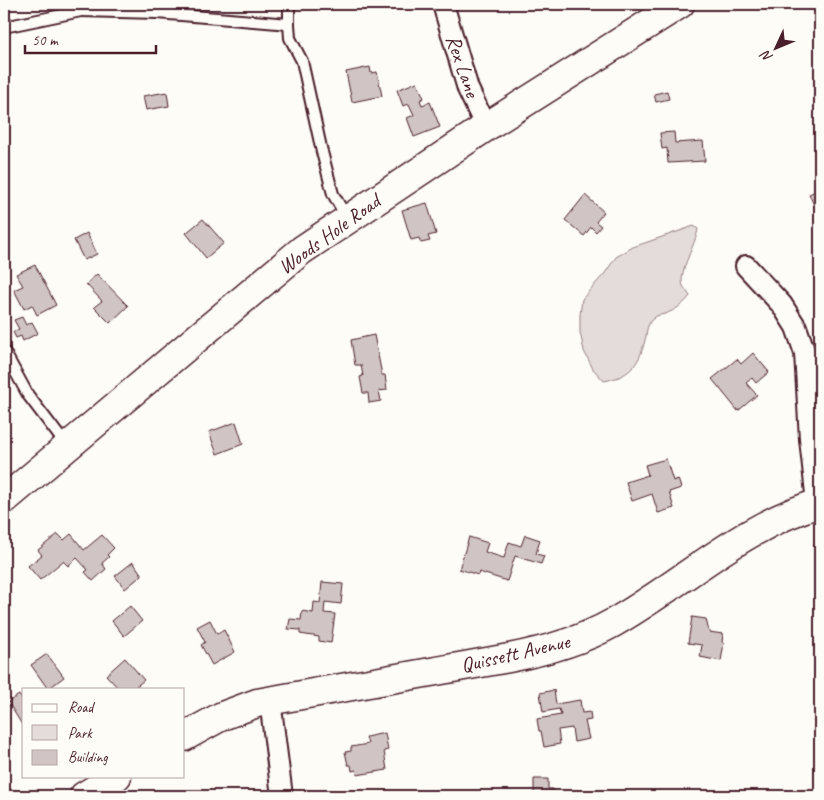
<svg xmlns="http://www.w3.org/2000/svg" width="824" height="800" font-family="Caveat,sans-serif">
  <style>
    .green { fill: #e3dcda; stroke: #967e82 }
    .building { fill: #d0c5c4; stroke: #4a1f2b }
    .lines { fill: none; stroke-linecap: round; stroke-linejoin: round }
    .service-casing { stroke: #4a1f2b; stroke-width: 14 }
    .minor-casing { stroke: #4a1f2b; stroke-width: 24 }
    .secondary-casing { stroke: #4a1f2b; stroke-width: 31 }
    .trunk-casing { stroke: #4a1f2b; stroke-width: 31 }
    .service { stroke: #fdfcf7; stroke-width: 10 }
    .minor { stroke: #fdfcf7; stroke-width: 20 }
    .secondary { stroke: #fdfcf7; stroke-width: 28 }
    .trunk { stroke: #fdfcf7; stroke-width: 28 }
    .labels { text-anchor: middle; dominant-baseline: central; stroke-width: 4; stroke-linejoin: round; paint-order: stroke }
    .street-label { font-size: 21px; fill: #4a1f2b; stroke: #fdfcf7 }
  </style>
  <rect width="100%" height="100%" fill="#fdfcf7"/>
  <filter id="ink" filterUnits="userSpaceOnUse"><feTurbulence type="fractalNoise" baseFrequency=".02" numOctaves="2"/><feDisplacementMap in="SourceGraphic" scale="10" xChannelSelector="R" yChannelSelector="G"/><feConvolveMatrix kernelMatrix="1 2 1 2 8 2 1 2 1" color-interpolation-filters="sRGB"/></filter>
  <g filter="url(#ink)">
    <!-- green -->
    <path class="green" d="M694 226 698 229C696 244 678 272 683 286 685 289 688 293 690 296 684 304 674 311 665 314 661 315 656 315 654 318 648 322 647 329 646 336 640 362 633 376 604 381L593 369 584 351 580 332V315L582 299 605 273 616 257 633 247Z"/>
    <!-- building -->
    <g class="building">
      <path d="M583 4H597L587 10Z"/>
      <path d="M370 67 371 73 377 72 382 96 352 102 346 72Z"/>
      <path d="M417 82 424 98 420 100 422 105 430 102 440 127 414 137 407 118 414 115 409 104 403 106 397 90Z"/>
      <path d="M667 91 669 99 656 102 654 94Z"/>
      <path d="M167 92 169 106 146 110 143 96Z"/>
      <path d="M674 132 675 143 703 141 705 161 668 163 667 148 662 149 660 133Z"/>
      <path d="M820 189V210L817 212 809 194Z"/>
      <path d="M585 195 604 212 596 222 601 226 596 232 591 227 584 236 565 220Z"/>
      <path d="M427 203 436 234 428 236 430 241 421 243 419 238 411 240 402 210Z"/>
      <path d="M203 219 224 243 206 258 186 233Z"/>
      <path d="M87 233 97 254 84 260 74 240Z"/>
      <path d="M35 265 56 305 37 315 32 305 24 309 14 290 23 286 16 274Z"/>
      <path d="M97 274 128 306 110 323 94 307 102 301 86 284Z"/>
      <path d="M22 317 26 325 32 322 38 333 23 341 21 336 16 338 13 332 19 329 14 320Z"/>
      <path d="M374 335 382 375H385L387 390 379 391 381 401 369 403 368 393H363L360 377 363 376 361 365H355L351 340Z"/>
      <path d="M753 353 769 372 756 383 752 378 746 383 757 395 738 411 712 379 737 359 741 364Z"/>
      <path d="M236 422 243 444 217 454 209 432Z"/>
      <path d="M666 459 673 481 678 479 681 488 669 492 674 508 658 513 652 494 632 501 626 482 648 475 645 465Z"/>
      <path d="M58 534 64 540 71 534 84 550 102 535 114 548 107 555 109 557 102 563 106 569 93 581 85 572 88 570 77 558 68 566 63 561 40 580 28 566 42 555 38 550Z"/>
      <path d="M525 535 540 540 536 554 544 556 541 564 515 556 507 581 479 572 478 575 459 569 469 537 488 543 485 552 504 558 509 542 521 546Z"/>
      <path d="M820 542V562L816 563 814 543Z"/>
      <path d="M133 562 142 575 125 589 115 576Z"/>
      <path d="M322 582 343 584 341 604 325 602 324 613 335 614 331 643 319 641V637L300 634V630L288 629 290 619 301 620 302 611 313 613 314 602 320 603Z"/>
      <path d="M130 606 142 621 124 636 112 621Z"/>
      <path d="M692 617 706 619 709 632 723 634 722 642 724 643 721 661 700 657 702 645 688 643Z"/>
      <path d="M210 620 217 634 224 630 235 652 212 665 201 645 205 642 197 627Z"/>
      <path d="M47 654 64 677 48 689 31 665Z"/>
      <path d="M125 658 144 680 133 689H119L106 675Z"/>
      <path d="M554 690 556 704 580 700 582 713 590 712 591 720 585 721 589 739 574 742 572 728 558 730 560 744 544 747 541 731H539L537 719 561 715 559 709 543 712 540 693Z"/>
      <path d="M19 695 24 702V728L8 702Z"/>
      <path d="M385 733 388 750 384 751 387 770 357 775 356 770 352 771 351 765H348L345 752 351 751V747L368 744 366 737Z"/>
      <path d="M534 779H548V789H553L552 796H534Z"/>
    </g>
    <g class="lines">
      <!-- service casing -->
      <g class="service-casing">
        <g id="service">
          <path d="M79 4 81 11 157 13 289 24V4"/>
          <path d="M289 24 290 38 302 61 322 152 333 194 347 218"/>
          <path d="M4 27 81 11"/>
          <path d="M4 351 28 395 66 445"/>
        </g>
      </g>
      <!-- minor casing -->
      <g class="minor-casing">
        <g id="minor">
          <path d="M443 4 468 89 486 127"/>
          <path d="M746 266 782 305 796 327 805 353 810 439 817 503"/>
          <path d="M270 700 282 796"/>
        </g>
      </g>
      <!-- secondary casing -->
      <g class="secondary-casing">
        <g id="secondary">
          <path d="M184 737 222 716 257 703 509 658C545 651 581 641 613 623 682 584 743 525 820 503"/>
          <path d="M84 796 117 776"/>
        </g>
      </g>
      <!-- trunk casing -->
      <g class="trunk-casing">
        <path id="trunk" d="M4 500 302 250 486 127 680 4"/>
      </g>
      <!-- service -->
      <use href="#service" class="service"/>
      <!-- minor -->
      <use href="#minor" class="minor"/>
      <!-- secondary -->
      <use href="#secondary" class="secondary"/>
      <!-- trunk -->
      <use href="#trunk" class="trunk"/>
    </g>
  </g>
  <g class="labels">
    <!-- street labels -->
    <g class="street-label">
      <text transform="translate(463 66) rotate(71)">Rex Lane</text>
      <text transform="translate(329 234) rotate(-36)">Woods Hole Road</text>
      <text transform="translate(515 653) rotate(-13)">Quissett Avenue</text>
    </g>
  </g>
  <!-- margin -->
  <rect width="824" height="800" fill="none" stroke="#fdfcf7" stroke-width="20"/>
  <rect x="10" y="10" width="804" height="780" fill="none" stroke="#4a1f2b" stroke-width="2" filter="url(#ink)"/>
  <!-- legend -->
  <rect x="22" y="688" width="162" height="90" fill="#fdfcf7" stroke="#b5a4a5"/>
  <rect x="32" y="704" width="25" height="8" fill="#fdfcf7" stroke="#b5a4a5"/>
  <text x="68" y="712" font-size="15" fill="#4a1f2b">Road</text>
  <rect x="32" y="725" width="25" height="15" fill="#e3dcda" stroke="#b5a4a5"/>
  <text x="68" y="738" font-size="15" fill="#4a1f2b">Park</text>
  <rect x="32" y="750" width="25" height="15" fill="#d0c5c4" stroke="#b5a4a5"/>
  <text x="68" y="762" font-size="15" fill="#4a1f2b">Building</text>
  <!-- north arrow -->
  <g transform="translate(776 48) rotate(226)" stroke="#fdfcf7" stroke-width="4" paint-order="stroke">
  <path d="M0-4L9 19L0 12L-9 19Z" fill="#4a1f2b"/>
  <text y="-8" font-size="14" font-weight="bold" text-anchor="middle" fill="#4a1f2b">N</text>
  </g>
  <!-- scale -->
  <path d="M25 45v8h131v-8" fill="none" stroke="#4a1f2b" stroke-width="2.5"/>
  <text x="32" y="45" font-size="15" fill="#4a1f2b" stroke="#fdfcf7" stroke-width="4" paint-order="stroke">50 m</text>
</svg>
